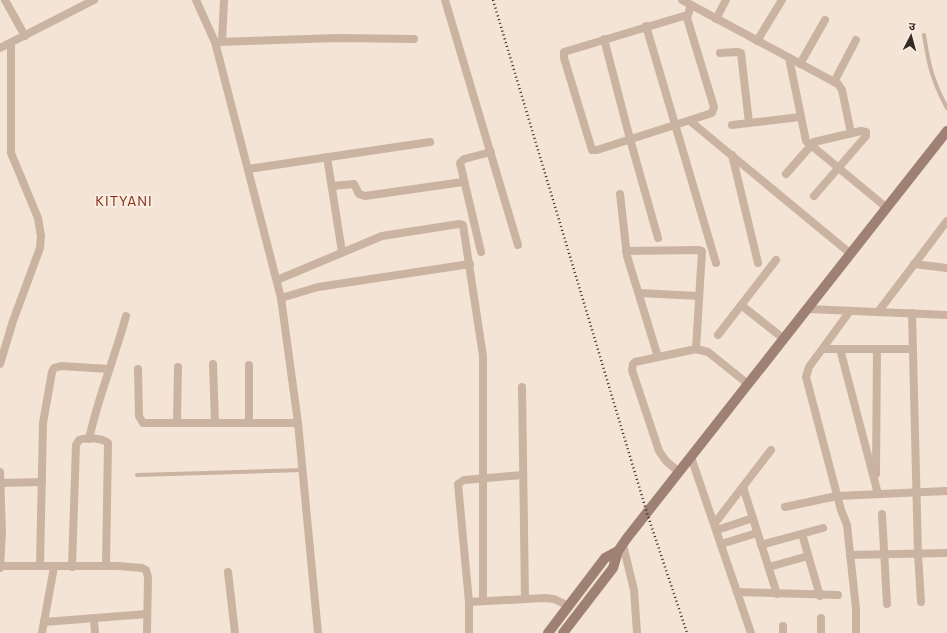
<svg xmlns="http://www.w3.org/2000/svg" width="947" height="633" font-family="Commissioner,'Noto Sans Devanagari',sans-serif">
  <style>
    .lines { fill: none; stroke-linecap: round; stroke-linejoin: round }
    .service { stroke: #cbb3a2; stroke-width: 4 }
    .minor { stroke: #cbb3a2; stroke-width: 8 }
    .secondary { stroke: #9f8173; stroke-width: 10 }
    .rail { stroke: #352925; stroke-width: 2.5; stroke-dasharray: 1 3; stroke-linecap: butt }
    .labels { text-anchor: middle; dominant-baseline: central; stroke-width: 4; stroke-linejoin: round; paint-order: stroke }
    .quarter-label { font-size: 13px; letter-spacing: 1px; fill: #8a2e18; stroke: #faeee3 }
  </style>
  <rect width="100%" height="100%" fill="#f3e4d6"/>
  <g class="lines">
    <!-- service -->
    <g class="service">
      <path d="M924 35C929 66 932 80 947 108"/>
      <path d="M137 475 302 470"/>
    </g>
    <!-- minor -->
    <g class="minor">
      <path d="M5 0 25 36"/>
      <path d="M196 0 215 42 281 298 298 423 318 633"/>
      <path d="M445 0 518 245"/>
      <path d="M682 0 838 84 842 90 851 133"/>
      <path d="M687 15 564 52V58L592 150H597L712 113 714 107 687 18 691 5"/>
      <path d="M716 19 726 0"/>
      <path d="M646 26 716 263"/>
      <path d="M604 39 630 139 658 238"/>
      <path d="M757 41 782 0"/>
      <path d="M215 42 338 38 414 39"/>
      <path d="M222 42 224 0"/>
      <path d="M0 48 94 0"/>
      <path d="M720 53 737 52 741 53 749 123"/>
      <path d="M789 58 806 141 887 208"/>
      <path d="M800 64 825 20"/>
      <path d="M834 82 856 40"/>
      <path d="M690 121 851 254"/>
      <path d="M732 125 800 117"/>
      <path d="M732 155 758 263"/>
      <path d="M327 157 342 252"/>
      <path d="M248 169 430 142"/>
      <path d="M786 174 814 142 861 131 866 132V136L814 196"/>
      <path d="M332 186 354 184 359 194 365 196 463 182"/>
      <path d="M620 194 627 256 658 357"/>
      <path d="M626 251 699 250 702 251 696 349"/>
      <path d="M481 252 460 163 464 159 491 152"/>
      <path d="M914 264 947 268"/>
      <path d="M277 280 382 236 459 224 463 225 483 356V601"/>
      <path d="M639 293 699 296"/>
      <path d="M281 298 318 287 470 264"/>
      <path d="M741 305 784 339"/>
      <path d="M808 309 947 315"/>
      <path d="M850 311 809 367 806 377 841 510 847 525 856 609V633"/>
      <path d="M878 312 947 221"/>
      <path d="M912 313 918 554 921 602"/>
      <path d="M718 335 776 260"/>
      <path d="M823 349H913"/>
      <path d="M840 349 878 494"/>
      <path d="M0 364 13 321 40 248 41 236 38 218 11 153V43"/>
      <path d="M213 364 215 423"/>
      <path d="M249 365V423"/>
      <path d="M138 369 139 416 143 423H298"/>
      <path d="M522 387 525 599"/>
      <path d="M177 423 178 367"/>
      <path d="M89 439C98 397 115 357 126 316"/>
      <path d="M691 457 751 633"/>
      <path d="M0 472 2 532 0 568"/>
      <path d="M679 472 666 461 659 451 632 370 633 364 635 362 696 349 708 352 748 384"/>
      <path d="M876 474 877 349"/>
      <path d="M1 483 42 482"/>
      <path d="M743 487 777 594"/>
      <path d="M785 507 837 496 947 491"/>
      <path d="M882 514 887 604"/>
      <path d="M715 523 771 450"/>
      <path d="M717 530 753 518"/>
      <path d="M802 534 820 596"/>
      <path d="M721 544 757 533"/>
      <path d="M623 545 634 590 637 633"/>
      <path d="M761 545 823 528"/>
      <path d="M850 555 947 553"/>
      <path d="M0 566H119L142 568 146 570 148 577 147 633"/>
      <path d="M40 566 43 423 52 372 54 368 61 366 109 369"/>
      <path d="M72 567 76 445 79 440C87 437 102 438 108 443L106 566"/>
      <path d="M769 567 808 556"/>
      <path d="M228 572 235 633"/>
      <path d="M737 592 838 595"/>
      <path d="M469 602 545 598 554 599 569 606"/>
      <path d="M94 619 95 633"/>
      <path d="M44 622 147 614"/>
      <path d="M42 633 54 567"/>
      <path d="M469 633V602L458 484 464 480 523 475"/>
      <path d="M783 633V626"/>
      <path d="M821 633V618"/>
    </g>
    <!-- secondary -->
    <g class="secondary">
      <path d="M548 633 605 558 618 551"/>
      <path d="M563 633 613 568 618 551 627 538 947 131"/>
    </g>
    <!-- rail -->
    <path class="rail" d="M493 0 647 513 687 633"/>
  </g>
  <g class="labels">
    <!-- quarter labels -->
    <g class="quarter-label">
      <text x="124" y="201">KITYANI</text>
    </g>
  </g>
  <!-- north arrow -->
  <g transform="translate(911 36) rotate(6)" stroke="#faeee3" stroke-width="3" paint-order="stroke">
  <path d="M0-3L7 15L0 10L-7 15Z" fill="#352925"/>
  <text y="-6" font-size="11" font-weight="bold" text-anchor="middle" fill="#352925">उ</text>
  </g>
</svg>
